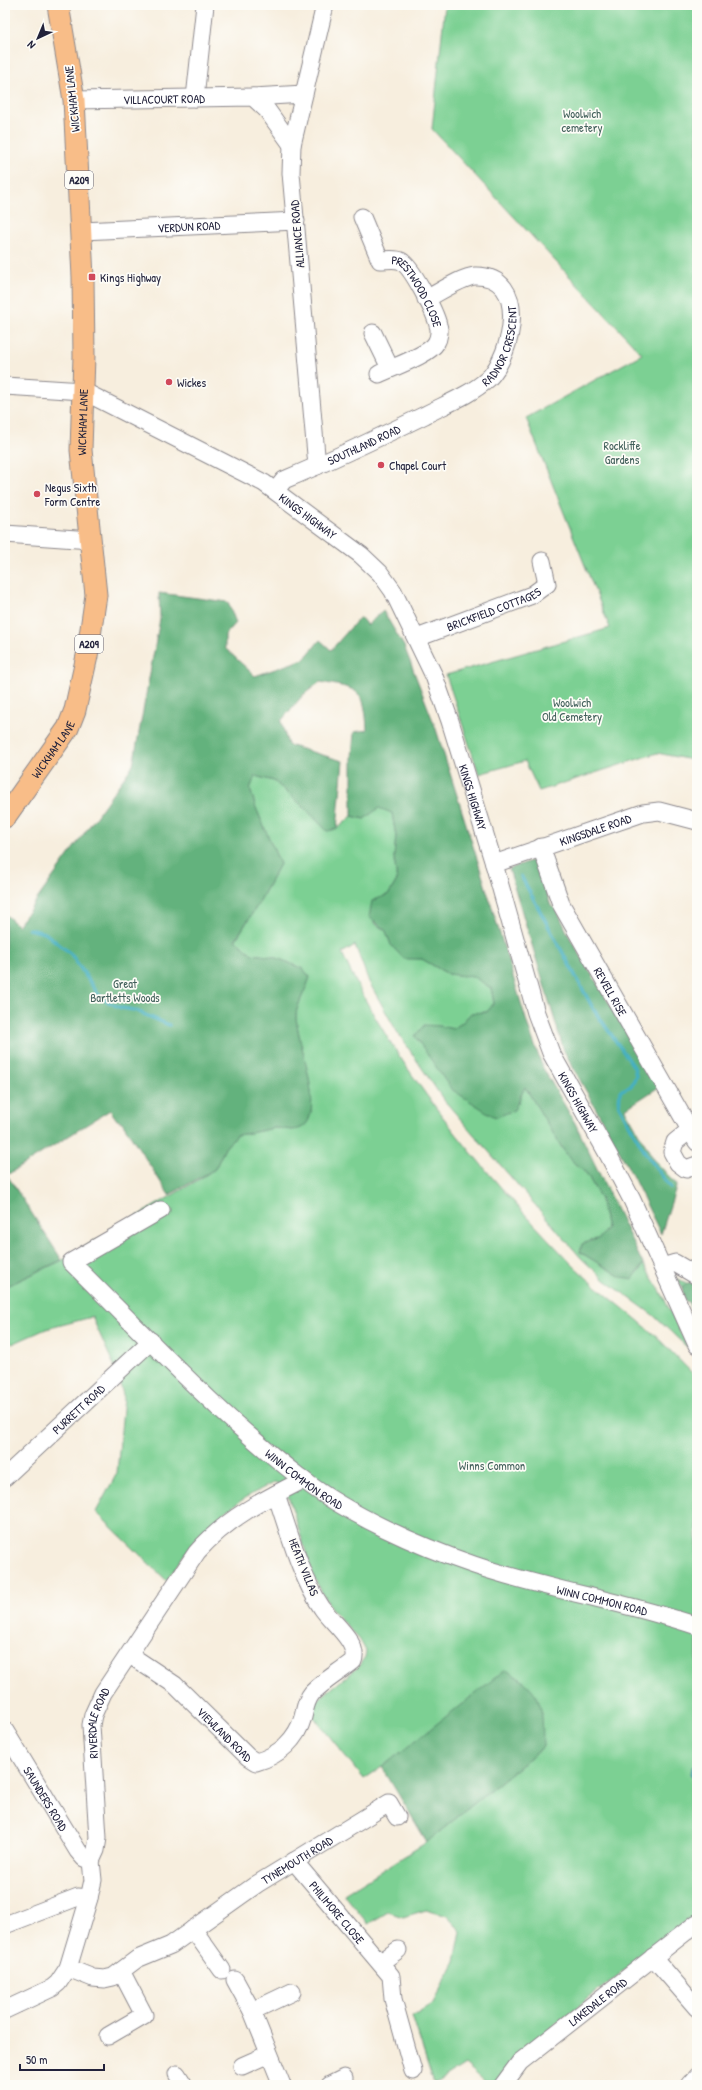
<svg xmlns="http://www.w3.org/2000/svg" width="702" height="2090" font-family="'Patrick Hand',sans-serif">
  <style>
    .green { fill: #7bd093; stroke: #4e7967 }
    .forest { fill: #64b27d; stroke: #436a5c }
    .water { fill: #44b0c2; stroke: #33697e }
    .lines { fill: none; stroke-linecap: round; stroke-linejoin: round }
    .stream { stroke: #44b0c2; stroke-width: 3.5 }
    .minor-casing { stroke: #8c888c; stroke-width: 19 }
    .major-casing { stroke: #8c888c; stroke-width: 23 }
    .minor { stroke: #fff; stroke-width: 17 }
    .major { stroke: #f8bd88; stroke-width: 21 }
    .poi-dot { fill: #d1495b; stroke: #fdfcf7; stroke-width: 1.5 }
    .labels { text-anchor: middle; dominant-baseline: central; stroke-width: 3.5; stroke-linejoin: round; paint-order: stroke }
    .shield { fill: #fdfcf7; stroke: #646373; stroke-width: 1 }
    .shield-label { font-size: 11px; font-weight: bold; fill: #22223b }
    .street-label { font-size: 12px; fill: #22223b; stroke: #fdfcf7 }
    .park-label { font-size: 12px; fill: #415f5a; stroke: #fdfcf7 }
    .poi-label { font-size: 12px; fill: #22223b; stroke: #fdfcf7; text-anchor: start }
  </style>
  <rect width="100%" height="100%" fill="#fdfcf7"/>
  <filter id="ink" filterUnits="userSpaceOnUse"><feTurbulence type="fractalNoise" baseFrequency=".025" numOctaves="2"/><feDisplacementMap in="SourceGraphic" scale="8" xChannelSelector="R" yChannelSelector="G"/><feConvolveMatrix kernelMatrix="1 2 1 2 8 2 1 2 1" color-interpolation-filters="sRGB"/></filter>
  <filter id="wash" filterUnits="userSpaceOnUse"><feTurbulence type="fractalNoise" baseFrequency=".012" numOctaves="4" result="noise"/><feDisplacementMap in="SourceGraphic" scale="16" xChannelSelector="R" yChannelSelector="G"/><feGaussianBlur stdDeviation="0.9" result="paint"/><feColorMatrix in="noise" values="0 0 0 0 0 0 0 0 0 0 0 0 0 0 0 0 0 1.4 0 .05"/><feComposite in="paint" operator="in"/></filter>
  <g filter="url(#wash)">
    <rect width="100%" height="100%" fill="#f7eede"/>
    <!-- green -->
    <g class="green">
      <path d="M445 5H697V761L657 753 539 791 525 761 479 774 446 675 610 628 526 418 642 354 432 129Z"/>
      <path d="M255 776 274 781 306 809 327 831 337 829 352 816 364 819 379 807 392 813 396 836 394 857 397 880 389 894 372 901 374 923 386 931 391 945 404 958 422 959 448 974 474 977 491 988 494 1003 487 1012 471 1013 462 1023 453 1029 440 1026 518 1103 525 1086 562 1148 573 1162 587 1174 600 1198 607 1228 600 1238 582 1244 580 1252 621 1277 639 1272 643 1264 661 1292 688 1348 653 1315 605 1280 582 1259 443 1099 396 1030 369 982 355 945 342 953C392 1065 482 1171 568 1260 590 1283 616 1302 641 1323 661 1340 678 1359 697 1378V1914L516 2055 498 2085H489L465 2064 434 2084 412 2016 433 2003 455 1961 461 1931 447 1916 426 1910 403 1917 388 1912 368 1924 344 1894 427 1842 543 1747 382 1767 364 1779 313 1716 316 1701 357 1668 365 1657 366 1651 360 1640 332 1610 314 1578 289 1498 276 1482C229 1502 192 1537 167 1581L96 1512 117 1473 124 1398 116 1370 92 1317 46 1329 12 1344 9 1341H5V1287L63 1260 198 1180 215 1169 225 1148 236 1135C249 1134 262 1130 275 1128 284 1128 292 1132 301 1128 328 1115 295 1037 296 1014 297 1005 307 987 310 977L303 969 287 962 274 957 252 954 235 941 257 906 280 864 256 808 250 789Z"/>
      <path d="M678 1279 697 1288V1322Z"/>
    </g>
    <!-- forest -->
    <g class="forest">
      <path d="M159 593 228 602 236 623 225 635V648L255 676 304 659 320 640 331 650 360 617 367 625 383 611 404 646 435 726 479 865 529 1029 543 1068 575 1123 643 1264 633 1279 621 1277 580 1252 582 1244 600 1238 607 1228 600 1198 587 1174 573 1162 562 1148 525 1087 514 1110 497 1117 493 1116 451 1089 415 1036 424 1025 440 1026 453 1029 462 1023 471 1013 487 1012 494 1003 491 988 474 977 448 974 422 959H404L391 945 386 931 369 917 372 901 389 894 397 880 394 857 396 836 392 813 379 808 364 819 352 816V758L354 732 367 730C365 688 359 689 320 682L303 695 281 721 288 745 343 761 337 829 327 831 306 809 274 781 255 776 250 789 256 808 280 864 257 906 235 940 252 954 274 957 287 962 303 969 310 977C307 987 297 1005 296 1014 295 1037 328 1115 301 1128 292 1132 284 1128 275 1128 262 1130 249 1134 236 1135L225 1148 215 1169 169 1195 122 1122 117 1120 110 1110 7 1175 62 1260 5 1287V914L18 926 133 765 160 619Z"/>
      <path d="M530 861 538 862 546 876 543 883 551 906 557 910 569 936 659 1087 625 1109 653 1158 673 1181 677 1184 661 1234 628 1167 564 1051 509 869Z"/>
      <path d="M689 1282 697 1286V1300L691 1303 685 1301 682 1288Z"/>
      <path d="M505 1670C545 1691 542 1705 543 1747L427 1842 382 1767Z"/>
    </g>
    <!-- water -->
    <path class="water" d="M697 1762V1782L691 1774 692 1767Z"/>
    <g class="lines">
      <!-- stream -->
      <g class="stream">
        <path d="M521 876 594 1010 634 1067 636 1076 631 1086 620 1091 619 1106 646 1154 671 1188"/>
        <path d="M29 929 45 933 71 954 98 994 108 1002 121 1008 134 1010 169 1025"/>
      </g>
    </g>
  </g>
  <g filter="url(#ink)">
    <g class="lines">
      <!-- minor casing -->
      <g class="minor-casing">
        <g id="minor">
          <path d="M253 97 304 94"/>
          <path d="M195 98 205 5"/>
          <path id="s1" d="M74 100 253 97 267 110 292 145"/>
          <path id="s2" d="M362 217 380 260C387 260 395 258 401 261 412 267 435 312 438 325 440 330 439 338 436 343 429 355 393 367 379 374"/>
          <path id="s3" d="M82 231 296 221"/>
          <path d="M373 333 390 368"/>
          <path id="s4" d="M5 386 83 391 264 483 361 555 380 573 393 591 434 676 450 721 494 864 536 1013 551 1053 609 1156 632 1200 697 1345"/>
          <path d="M317 466 291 173 292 145 325 5"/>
          <path id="s5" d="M276 490 284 480C332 460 378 438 425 415 446 404 470 395 488 379 513 354 530 275 475 276 462 277 438 293 426 299"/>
          <path d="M5 534 91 540"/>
          <path id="s6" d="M417 638 532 595 547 584 542 561"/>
          <path id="s7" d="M541 847 561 904 697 1142"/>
          <path id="s8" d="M494 864 643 813 659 811 697 821"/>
          <path d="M690 1130 675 1142 672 1152 678 1163 686 1169 697 1165"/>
          <path id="s9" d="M161 1210 71 1262C146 1336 218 1415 302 1479 349 1515 418 1546 474 1565 547 1590 624 1601 697 1626"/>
          <path d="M662 1267 675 1263 697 1276"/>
          <path id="s10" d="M5 1477 151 1341"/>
          <path id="s11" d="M130 1655 175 1685 248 1757 256 1762C279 1756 297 1739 303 1717 305 1709 306 1700 312 1693 322 1682 341 1671 353 1661 360 1643 332 1623 322 1608 301 1578 288 1529 276 1494"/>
          <path id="s12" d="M5 1731 78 1851 84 1858 91 1861"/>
          <path id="s13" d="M294 1861 391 1976 393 1999 413 2071"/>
          <path d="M5 1925 78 1897 89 1898"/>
          <path d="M193 1929 222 1970"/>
          <path d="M653 1957 697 2008"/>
          <path d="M381 1962 398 1950"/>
          <path id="s14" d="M68 1968 93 1978 104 1979 113 1977 137 1959 171 1945 257 1884 389 1803 397 1817"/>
          <path d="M235 1980 252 2011 282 2085"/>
          <path id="s15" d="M5 2010 52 1988 58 1983 68 1968 89 1898 93 1880 91 1861 96 1850 98 1838 91 1725 93 1715 103 1693 197 1552C227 1518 263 1500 303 1480"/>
          <path d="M252 2011 292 1992"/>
          <path d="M108 2036 144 2015 121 1971"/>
          <path d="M242 2066 269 2054"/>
          <path d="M177 2074 184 2085"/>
          <path d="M330 2085 344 2078"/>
          <path id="s16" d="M503 2085 520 2062 697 1923"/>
          <path d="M689 2085 697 2076"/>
        </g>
      </g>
      <!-- major casing -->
      <g class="major-casing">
        <g id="major">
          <path id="s17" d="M5 817 68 728 75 710 87 656 96 595 81 450 84 356 83 277 74 100 58 5"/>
        </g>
      </g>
      <!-- minor -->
      <use href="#minor" class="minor"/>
      <!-- major -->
      <use href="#major" class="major"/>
    </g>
  </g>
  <!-- markers -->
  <g class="poi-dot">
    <rect x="88" y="273" width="8" height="8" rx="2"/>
    <circle cx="169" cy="382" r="4"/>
    <circle cx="381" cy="465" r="4"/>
    <circle cx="37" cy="494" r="4"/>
  </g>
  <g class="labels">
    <!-- shield labels -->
    <g class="shield">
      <rect x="65" y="171" width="28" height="18" rx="3"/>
      <rect x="75" y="635" width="28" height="18" rx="3"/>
    </g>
    <g class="shield-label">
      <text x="79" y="180">A209</text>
      <text x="89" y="644">A209</text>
    </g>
    <!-- street labels -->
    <g class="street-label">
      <text transform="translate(72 99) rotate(-96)">WICKHAM LANE</text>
      <text stroke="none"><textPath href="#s1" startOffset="90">VILLACOURT ROAD</textPath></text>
      <text stroke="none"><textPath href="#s3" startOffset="107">VERDUN ROAD</textPath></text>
      <text transform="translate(297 234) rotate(-95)">ALLIANCE ROAD</text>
      <text stroke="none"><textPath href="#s2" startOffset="101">PRESTWOOD CLOSE</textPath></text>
      <text stroke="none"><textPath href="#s5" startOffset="277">RADNOR CRESCENT</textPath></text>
      <text stroke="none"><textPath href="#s17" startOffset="419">WICKHAM LANE</textPath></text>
      <text stroke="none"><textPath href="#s5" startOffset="100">SOUTHLAND ROAD</textPath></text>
      <text stroke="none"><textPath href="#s4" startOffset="336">KINGS HIGHWAY</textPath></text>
      <text stroke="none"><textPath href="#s6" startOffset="82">BRICKFIELD COTTAGES</textPath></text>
      <text stroke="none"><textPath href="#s17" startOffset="83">WICKHAM LANE</textPath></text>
      <text stroke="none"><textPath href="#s4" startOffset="672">KINGS HIGHWAY</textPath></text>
      <text stroke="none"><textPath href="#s8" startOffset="107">KINGSDALE ROAD</textPath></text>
      <text stroke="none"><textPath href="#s7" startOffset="161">REVELL RISE</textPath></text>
      <text stroke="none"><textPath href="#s4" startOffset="996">KINGS HIGHWAY</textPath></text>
      <text stroke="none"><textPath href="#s10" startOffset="100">PURRETT ROAD</textPath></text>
      <text stroke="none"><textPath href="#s9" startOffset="423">WINN COMMON ROAD</textPath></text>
      <text transform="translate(304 1567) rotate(68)">HEATH VILLAS</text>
      <text stroke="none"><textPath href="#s9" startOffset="747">WINN COMMON ROAD</textPath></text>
      <text stroke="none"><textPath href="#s15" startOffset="329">RIVERDALE ROAD</textPath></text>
      <text stroke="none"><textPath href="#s11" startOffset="124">VIEWLAND ROAD</textPath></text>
      <text stroke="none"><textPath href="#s12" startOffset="79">SAUNDERS ROAD</textPath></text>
      <text stroke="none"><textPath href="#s14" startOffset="266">TYNEMOUTH ROAD</textPath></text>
      <text stroke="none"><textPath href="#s13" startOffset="67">PHILIMORE CLOSE</textPath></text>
      <text stroke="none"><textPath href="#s16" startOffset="127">LAKEDALE ROAD</textPath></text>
    </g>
    <!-- park labels -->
    <g class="park-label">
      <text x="582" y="113">Woolwich<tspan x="582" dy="14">cemetery</tspan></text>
      <text x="622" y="445">Rockliffe<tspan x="622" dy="14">Gardens</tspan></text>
      <text x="572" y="702">Woolwich<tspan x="572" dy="14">Old Cemetery</tspan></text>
      <text x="125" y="983">Great<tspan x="125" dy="14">Bartletts Woods</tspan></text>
      <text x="492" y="1465">Winns Common</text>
    </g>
    <!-- poi labels -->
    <g class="poi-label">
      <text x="100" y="277">Kings Highway</text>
      <text x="177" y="382">Wickes</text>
      <text x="389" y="465">Chapel Court</text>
      <text x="45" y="487">Negus Sixth<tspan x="45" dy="14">Form Centre</tspan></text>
    </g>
  </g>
  <!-- margin -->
  <rect width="702" height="2090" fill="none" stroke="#fdfcf7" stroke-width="20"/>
  <!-- north arrow -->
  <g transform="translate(38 38) rotate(224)" stroke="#fdfcf7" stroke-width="3" paint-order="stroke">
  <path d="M0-3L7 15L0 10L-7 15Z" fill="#22223b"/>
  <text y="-6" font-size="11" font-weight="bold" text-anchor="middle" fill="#22223b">N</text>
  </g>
  <!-- scale -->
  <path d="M20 2064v6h84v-6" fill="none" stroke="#22223b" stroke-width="2"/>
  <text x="26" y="2064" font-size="12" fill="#22223b" stroke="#fdfcf7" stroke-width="3" paint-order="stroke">50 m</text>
</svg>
